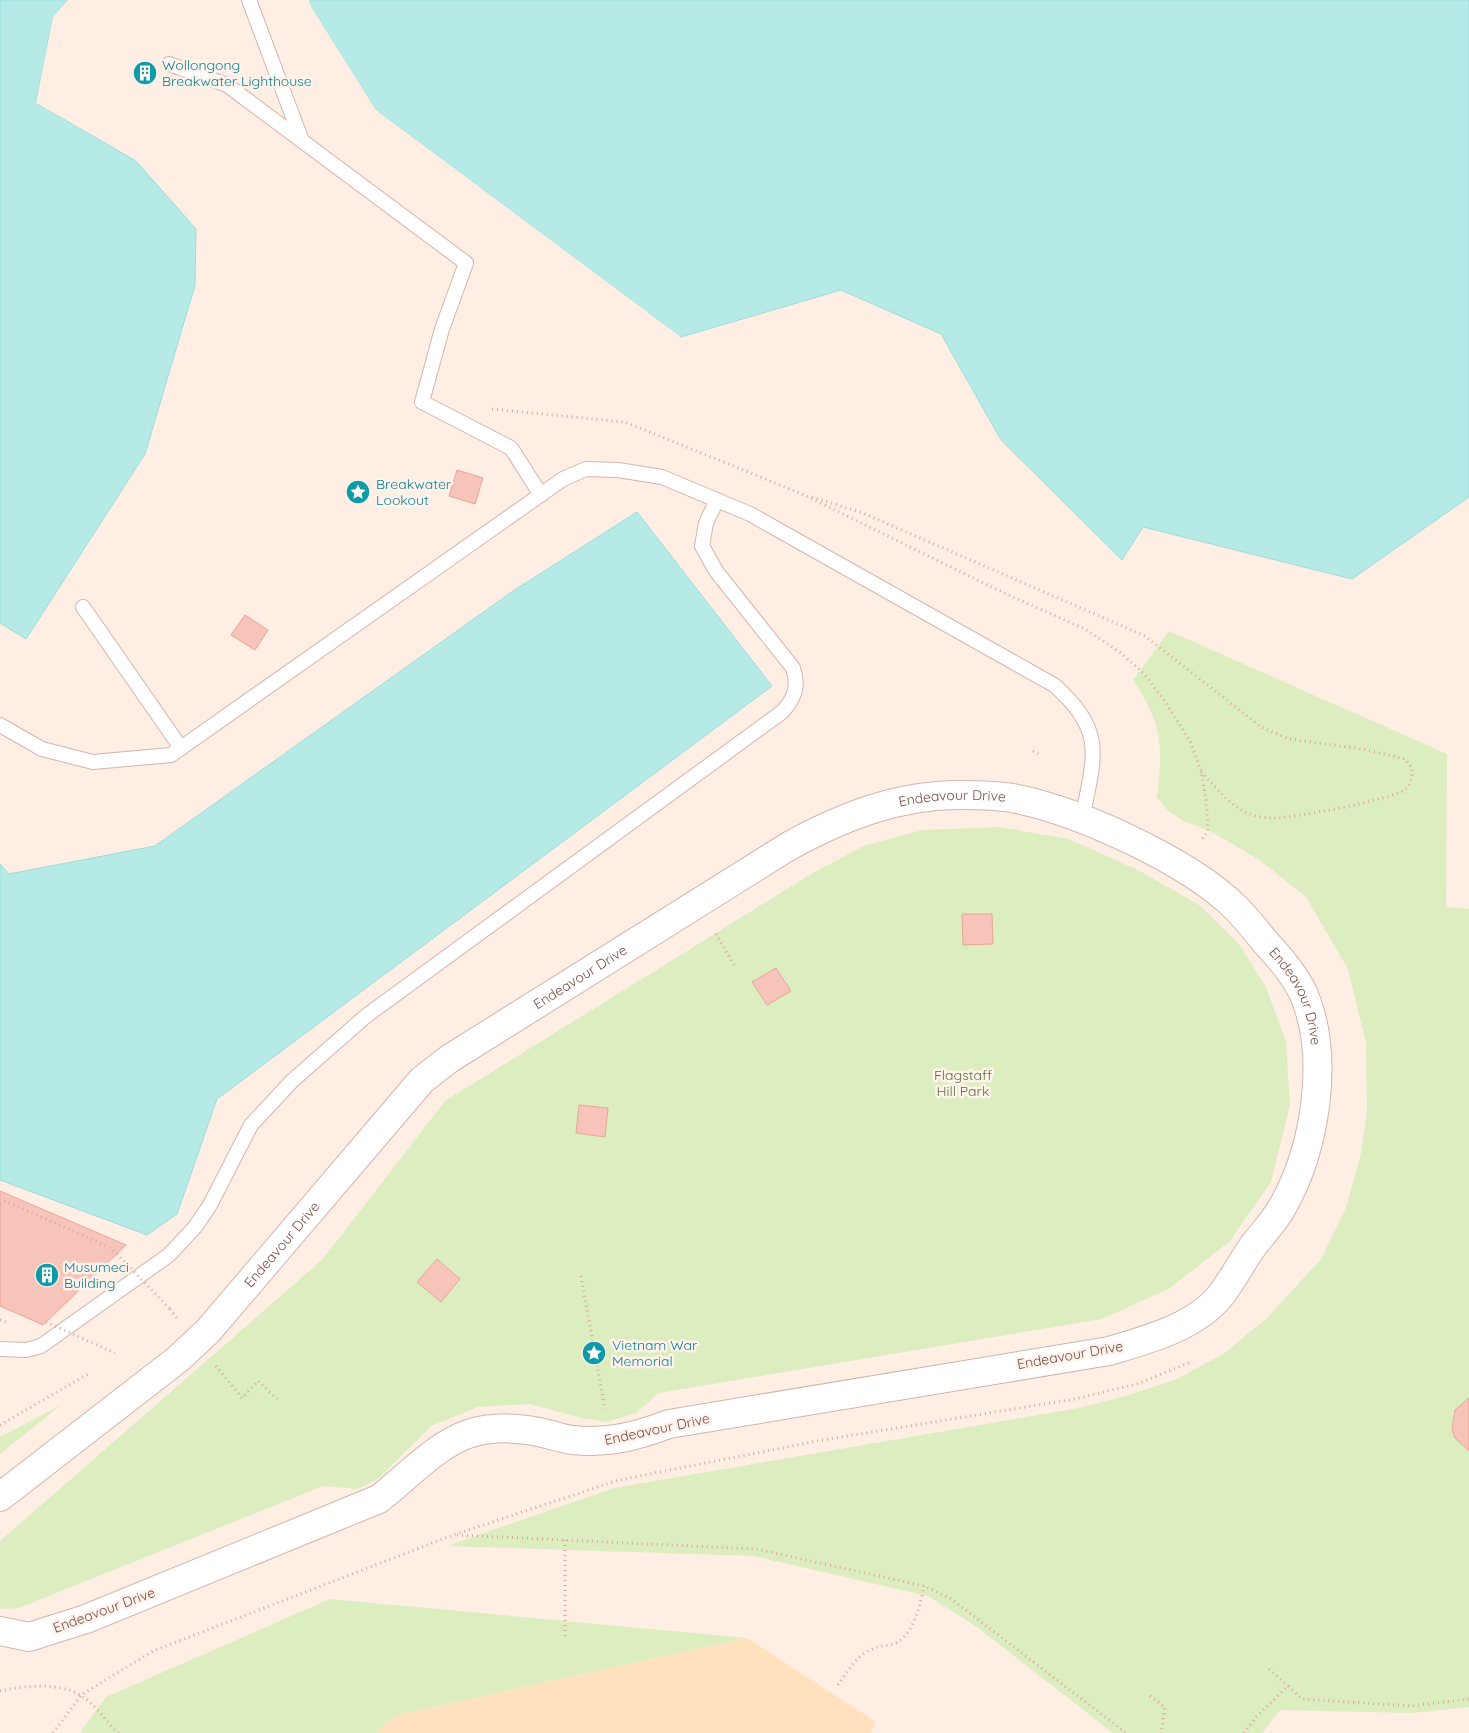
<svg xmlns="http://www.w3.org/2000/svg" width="1469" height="1733" font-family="Quicksand,sans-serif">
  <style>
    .green { fill: #dcedc0 }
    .sand { fill: #ffe2bd }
    .water { fill: #b6eae6; stroke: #9bddd9 }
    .pier { fill: #feeee3 }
    .building { fill: #f6c4b8; stroke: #eaa597 }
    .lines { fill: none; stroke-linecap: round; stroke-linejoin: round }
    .lane-casing { stroke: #d3b5ab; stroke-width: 16 }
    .street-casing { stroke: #d3b5ab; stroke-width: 30 }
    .path { stroke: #dba69b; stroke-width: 3; stroke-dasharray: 1 4; stroke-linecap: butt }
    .lane { stroke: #fff; stroke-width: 14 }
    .street { stroke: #fff; stroke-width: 28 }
    .path-bridge { stroke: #dba69b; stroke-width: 3; stroke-dasharray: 1 4; stroke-linecap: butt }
    .labels { text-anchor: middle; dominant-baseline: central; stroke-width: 5; stroke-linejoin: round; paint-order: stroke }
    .culture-label { font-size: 14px; fill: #0d838f; stroke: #fff3ec; text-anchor: start }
    .street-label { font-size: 14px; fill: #794e46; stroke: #fff3ec }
    .park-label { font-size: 14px; fill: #577438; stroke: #fff3ec }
  </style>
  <rect width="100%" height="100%" fill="#feeee3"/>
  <!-- green -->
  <g class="green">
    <path d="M1169 631 1447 754 1446 907 1469 909V1707L1412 1713 1280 1710 1262 1733H1113L977 1627 928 1596 753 1556 447 1546 614 1488 1079 1408 1126 1396 1177 1379 1223 1354 1267 1318 1321 1259 1346 1208 1361 1153 1367 1111 1366 1043 1348 969 1306 897 1261 861 1214 833 1182 820 1168 811 1157 797C1163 743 1163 726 1133 680Z"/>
    <path d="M999 827 1069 839 1140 871 1199 905 1239 944 1266 987 1286 1042 1290 1105 1271 1182 1229 1242 1170 1288 1102 1319 659 1393 636 1413 607 1422 582 1418 529 1404 478 1407 431 1426 378 1479 357 1489 323 1486 19 1608 0 1609V1541L323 1259 445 1101 813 873 863 846 923 830Z"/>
    <path d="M61 1405 0 1454V1437Z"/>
    <path d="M330 1599 747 1638 394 1716 377 1733H80L106 1697Z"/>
  </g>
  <!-- sand -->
  <path class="sand" d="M747 1638 876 1722 871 1733H377L394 1716Z"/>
  <!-- water -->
  <g class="water">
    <path d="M0 0H68L53 17 36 103 136 161 196 229 195 285 145 454 26 639 0 623Z"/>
    <path d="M309 0H1469V497L1352 579 1143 527 1122 560 1001 440 941 334 841 290 681 337 376 110 312 8Z"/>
    <path d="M637 512 772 686 217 1099 177 1214 147 1235 0 1180V864L9 874 155 846 513 591Z"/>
  </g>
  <!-- pier -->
  <g class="pier">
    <path d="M68 0H71L56 18 39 102 139 161 36 103 53 17Z"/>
    <path d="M307 0H309L312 8 376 110 681 337 676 336 374 112 310 10Z"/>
  </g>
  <!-- building -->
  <g class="building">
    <circle cx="144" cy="72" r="9"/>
    <path d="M457 470 483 478 475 504 449 496Z"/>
    <path d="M245 615 268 630 255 650 231 635Z"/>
    <path d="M962 914H992L993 944 963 945Z"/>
    <path d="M776 968 791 991 767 1005 752 982Z"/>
    <path d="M579 1105 608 1108 605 1137 576 1133Z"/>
    <path d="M0 1191 126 1245 43 1325 0 1306Z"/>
    <path d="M437 1259 460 1279 441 1302 417 1282Z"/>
    <path d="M1469 1398V1451L1455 1438 1452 1429 1455 1410Z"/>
  </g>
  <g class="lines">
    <!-- lane casing -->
    <g class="lane-casing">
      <g id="lane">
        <path d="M249 0 302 141"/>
        <path d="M169 64 227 85 466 263 442 329 422 402 511 448 541 495"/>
        <path d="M83 607 181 748"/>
        <path d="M0 725 42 749 93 762 171 755 563 479 586 469 618 470 662 477 750 514 1054 685C1107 731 1094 758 1082 819"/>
        <path d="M0 1349 26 1350 41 1346 169 1255 195 1227 210 1205 251 1125 292 1081 366 1016 782 712C795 698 799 686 793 668L716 571 702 546 706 523 717 500"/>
      </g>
    </g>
    <!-- street casing -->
    <g class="street-casing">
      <g id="street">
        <path id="s1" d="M0 1497 178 1359 208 1331 422 1080 449 1059 789 846C842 817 897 795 959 795 978 795 1002 795 1022 800 1084 814 1190 862 1236 908 1247 919 1257 932 1267 944 1281 959 1299 980 1306 1000 1329 1061 1315 1148 1284 1204 1277 1218 1266 1230 1256 1242 1243 1259 1234 1278 1221 1295 1196 1327 1146 1340 1109 1351L669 1424C637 1436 608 1444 573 1440 564 1439 556 1436 547 1434 522 1427 493 1426 468 1434 436 1445 406 1478 379 1499L86 1619 29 1637 0 1631"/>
      </g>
    </g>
    <!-- path -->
    <g class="path">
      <path d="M492 409 625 422 802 494 1004 593 1085 629 1121 653 1145 675 1164 700 1190 741 1201 771 1206 800 1208 831 1201 841"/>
      <path d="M812 497 863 513 1145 636 1261 727 1289 739 1362 749 1405 759 1412 768C1412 775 1412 784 1406 789 1395 799 1290 819 1272 818 1266 818 1259 817 1253 815 1231 808 1217 788 1201 772"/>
      <path d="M1033 751 1041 755"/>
      <path d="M716 934 734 965"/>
      <path d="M581 1276 605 1409"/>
      <path d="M170 1309 177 1318"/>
      <path d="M0 1320 9 1323"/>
      <path d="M216 1366 242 1398 258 1381 277 1399"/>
      <path d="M0 1425 88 1374"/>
      <path d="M457 1535 756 1549 924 1586 950 1598 1126 1733"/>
      <path d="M565 1540V1638"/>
      <path d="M1269 1669 1288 1686"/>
      <path d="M838 1685C847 1672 857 1655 872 1649 884 1644 895 1647 904 1637 917 1623 920 1603 924 1586"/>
      <path d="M0 1691C23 1686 59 1682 80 1695 94 1703 106 1721 118 1733"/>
      <path d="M1150 1696 1165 1707 1161 1733"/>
      <path d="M53 1733 81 1695 153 1651 453 1535 619 1480 823 1440 1075 1399 1137 1384 1191 1362"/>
      <path d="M1244 1733 1256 1717 1288 1686 1302 1699 1411 1706 1469 1699"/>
    </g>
    <!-- lane -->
    <use href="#lane" class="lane"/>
    <!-- street -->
    <use href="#street" class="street"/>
    <!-- path-bridge -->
    <g class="path-bridge">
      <path d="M0 1204 5 1201 111 1248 170 1309"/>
      <path d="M46 1322 115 1353"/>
    </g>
  </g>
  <!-- icons -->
  <defs>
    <g id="building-disc" transform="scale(1.25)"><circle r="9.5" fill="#0f9aa8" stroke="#fff3ec"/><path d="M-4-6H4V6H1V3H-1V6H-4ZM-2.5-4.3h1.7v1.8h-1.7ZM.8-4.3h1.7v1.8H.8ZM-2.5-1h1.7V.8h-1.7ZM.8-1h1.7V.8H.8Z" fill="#fff"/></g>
    <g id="sight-disc" transform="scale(1.25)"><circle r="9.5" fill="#0f9aa8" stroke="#fff3ec"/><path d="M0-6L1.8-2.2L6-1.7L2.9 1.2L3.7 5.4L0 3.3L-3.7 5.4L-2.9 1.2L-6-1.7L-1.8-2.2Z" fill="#fff"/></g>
  </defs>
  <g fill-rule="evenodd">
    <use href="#building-disc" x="145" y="73"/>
    <use href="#sight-disc" x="358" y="492"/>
    <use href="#building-disc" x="47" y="1275"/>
    <use href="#sight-disc" x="594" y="1353"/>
  </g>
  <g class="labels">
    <!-- culture labels -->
    <g class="culture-label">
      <text x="162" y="65">Wollongong<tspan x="162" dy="16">Breakwater Lighthouse</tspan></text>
      <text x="376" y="484">Breakwater<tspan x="376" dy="16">Lookout</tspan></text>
      <text x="64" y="1267">Musumeci<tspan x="64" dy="16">Building</tspan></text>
      <text x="612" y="1345">Vietnam War<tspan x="612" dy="16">Memorial</tspan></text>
    </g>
    <!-- street labels -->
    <g class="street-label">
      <text stroke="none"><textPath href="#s1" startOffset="1204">Endeavour Drive</textPath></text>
      <text stroke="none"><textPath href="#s1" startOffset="785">Endeavour Drive</textPath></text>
      <text stroke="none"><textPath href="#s1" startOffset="1625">Endeavour Drive</textPath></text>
      <text stroke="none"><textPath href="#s1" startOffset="380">Endeavour Drive</textPath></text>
      <text transform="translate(1070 1355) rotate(-10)">Endeavour Drive</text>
      <text transform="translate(657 1429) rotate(-12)">Endeavour Drive</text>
      <text transform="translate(104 1610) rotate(-20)">Endeavour Drive</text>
    </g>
    <!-- park labels -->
    <g class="park-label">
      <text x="963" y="1075">Flagstaff<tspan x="963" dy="16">Hill Park</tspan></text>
    </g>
  </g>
</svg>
